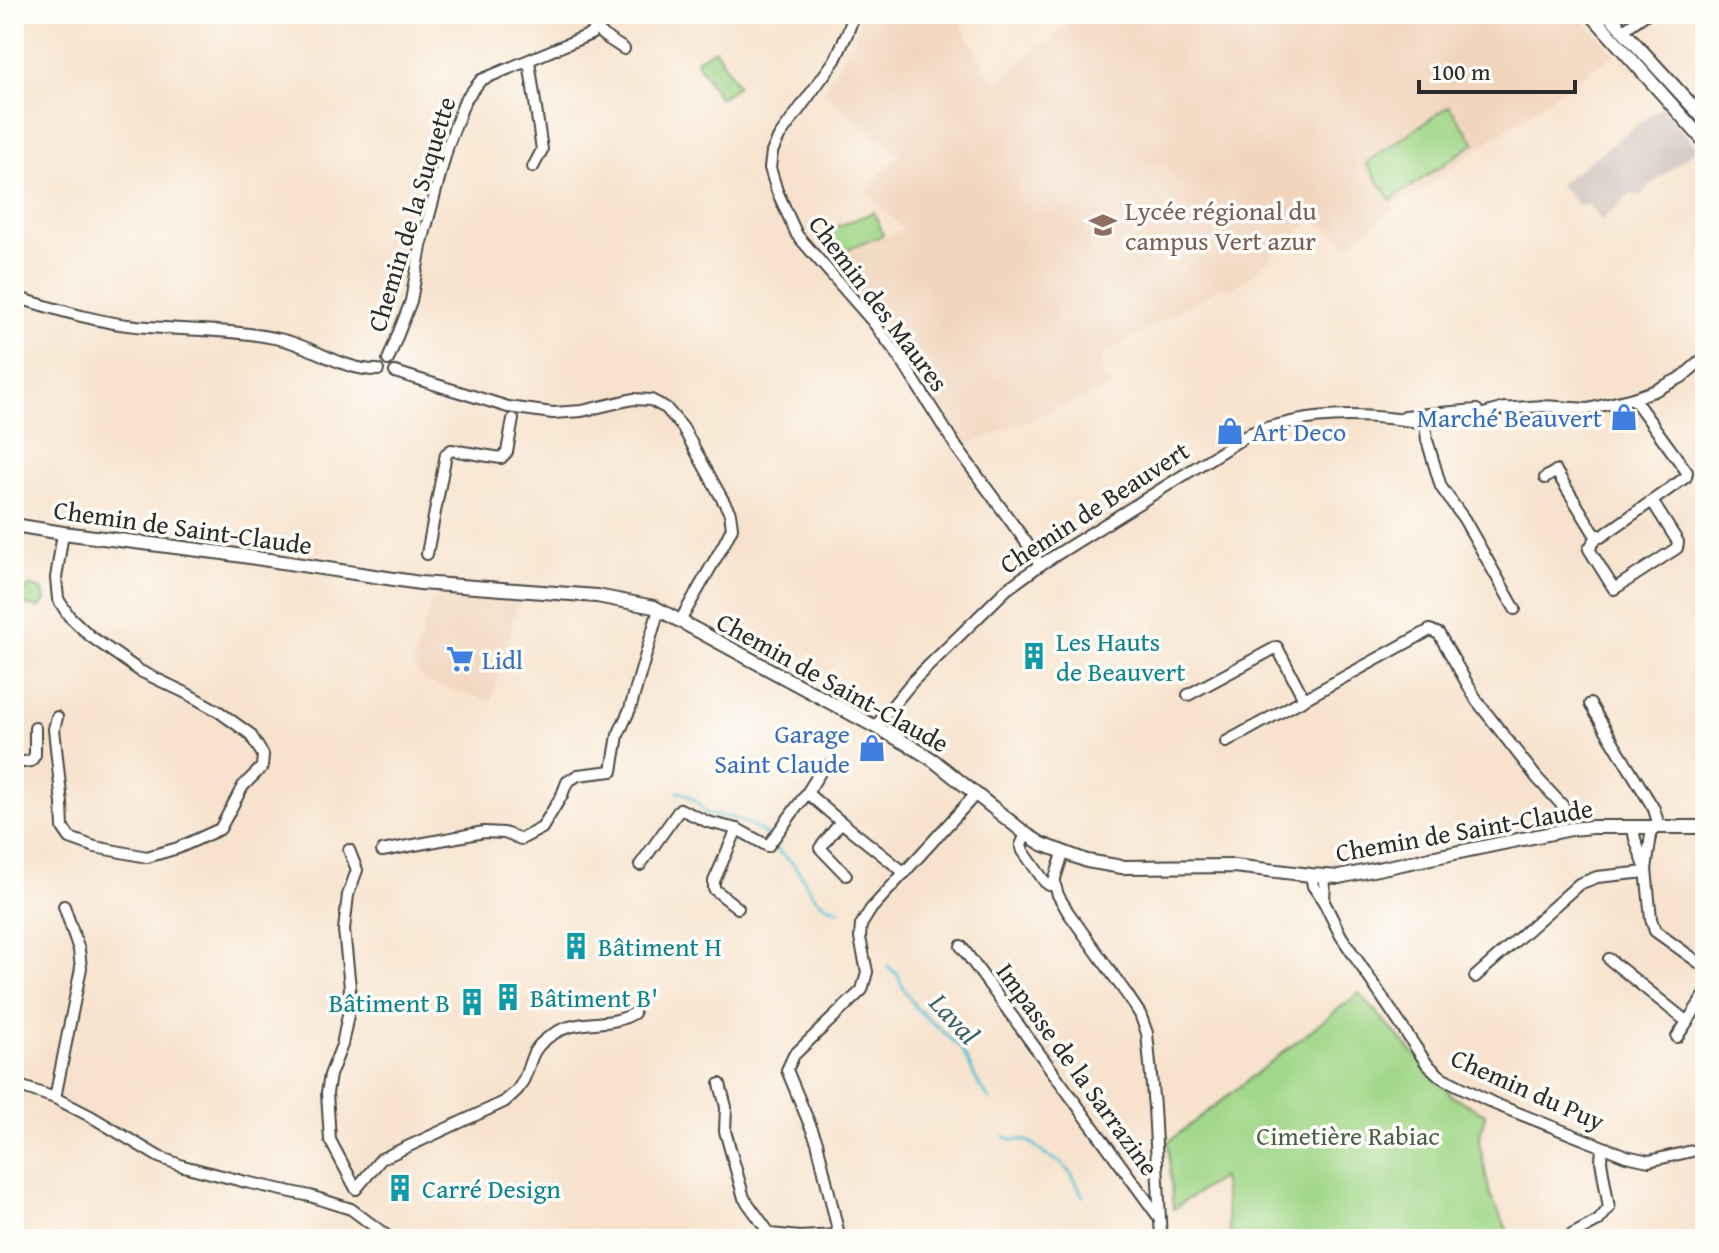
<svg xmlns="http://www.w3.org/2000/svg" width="1719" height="1253" font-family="'Gentium Book Plus',serif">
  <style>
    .built { fill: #f1d5bd }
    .industrial { fill: #cec1ba }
    .green { fill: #a1d789; stroke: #66815a; stroke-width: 2 }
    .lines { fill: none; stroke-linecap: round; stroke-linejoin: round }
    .stream { stroke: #5cc5d7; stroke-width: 3 }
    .minor-casing { stroke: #4a4743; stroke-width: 14 }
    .tertiary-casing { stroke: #4a4743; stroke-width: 16 }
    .minor { stroke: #fff; stroke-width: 10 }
    .tertiary { stroke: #fff; stroke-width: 12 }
    .labels { text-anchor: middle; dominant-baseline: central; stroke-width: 7; stroke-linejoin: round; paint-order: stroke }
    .education-label { font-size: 26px; fill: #785e54; stroke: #fdfcf7; text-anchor: start }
    .street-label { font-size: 26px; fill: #2b2b2b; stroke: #fdfcf7 }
    .shop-label { font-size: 26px; fill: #366cbe; stroke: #fdfcf7; text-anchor: end }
    .culture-label { font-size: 26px; fill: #0d838f; stroke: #fdfcf7; text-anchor: start }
    .park-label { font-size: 26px; fill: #4e5f47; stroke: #fdfcf7 }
    .water-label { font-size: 28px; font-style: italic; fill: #3c6167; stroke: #fdfcf7 }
  </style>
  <rect width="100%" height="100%" fill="#fdfcf7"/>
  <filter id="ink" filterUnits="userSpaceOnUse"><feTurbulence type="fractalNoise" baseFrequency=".0125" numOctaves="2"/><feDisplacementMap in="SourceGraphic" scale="16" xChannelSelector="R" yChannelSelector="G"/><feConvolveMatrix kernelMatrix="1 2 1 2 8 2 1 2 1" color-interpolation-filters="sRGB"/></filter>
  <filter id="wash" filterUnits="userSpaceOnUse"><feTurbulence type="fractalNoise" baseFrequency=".006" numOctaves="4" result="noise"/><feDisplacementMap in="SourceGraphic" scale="32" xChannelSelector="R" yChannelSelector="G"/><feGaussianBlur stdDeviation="1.8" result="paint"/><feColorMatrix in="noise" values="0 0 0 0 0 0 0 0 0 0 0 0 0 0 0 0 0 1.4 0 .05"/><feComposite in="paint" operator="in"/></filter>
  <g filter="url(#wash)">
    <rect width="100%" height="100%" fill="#f7e3cd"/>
    <!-- built -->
    <g class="built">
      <path d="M862 14H955L996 84 1066 25 1077 14H1555L1557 16 1560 14H1578L1614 54 1472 153 1352 241 1347 243 1314 220 1231 292 1223 286 1102 355 1101 373 1110 387 967 445 964 439 960 440 927 382 923 383 879 316 826 259 903 230 864 191 899 156 823 91 854 39Z"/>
      <path d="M432 597 519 601 491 702 425 682 413 665Z"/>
    </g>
    <!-- industrial -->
    <path class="industrial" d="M1661 107 1697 148 1648 187 1641 197 1631 194 1601 220 1589 205 1579 206 1559 184Z"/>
    <!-- green -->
    <g class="green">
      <path d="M715 49 738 86 719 98 696 60Z"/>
      <path d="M1449 106 1475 143 1391 200 1366 163Z"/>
      <path d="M874 212 883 235 835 255 826 231Z"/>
      <path d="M31 586 43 591 45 601 39 608 14 602V595Z"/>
      <path d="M1359 993 1453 1097 1485 1114 1479 1141 1490 1195 1512 1239H1233L1229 1228 1222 1177 1173 1209 1168 1142Z"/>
    </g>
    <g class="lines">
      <!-- stream -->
      <g class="stream">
        <path d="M678 792C692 794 698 804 707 814L735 818 761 831 769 838"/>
        <path d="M774 847C780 854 788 858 794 865 811 886 809 902 839 910"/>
        <path d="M887 966 898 975 904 990 916 1008 961 1048 979 1085 990 1100"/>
        <path d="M1005 1136 1011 1140H1023L1032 1143 1045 1155 1061 1163 1072 1175 1083 1196"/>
      </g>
    </g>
  </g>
  <g filter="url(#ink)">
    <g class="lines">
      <!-- minor casing -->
      <g class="minor-casing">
        <g id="minor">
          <path d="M854 14 848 32 835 60 779 137 772 152 770 168 777 191 797 235 873 322 898 355 957 448 1026 542 1040 565"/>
          <path d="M595 28 604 36 624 49"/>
          <path d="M1623 30 1646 14"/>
          <path d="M529 61 542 150 533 167"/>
          <path d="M14 297C51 307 88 320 127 325 178 331 229 328 279 339 313 346 344 371 378 370"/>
          <path d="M388 360 411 301 421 246 448 145 465 100 481 80 591 34 595 28 597 14"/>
          <path d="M395 372 508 407 553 413 582 411 633 399 651 400 666 408 683 428 730 513 732 528 724 544 680 621"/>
          <path d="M1501 409 1544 406 1588 409 1633 398 1654 391 1682 377 1705 357"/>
          <path d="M1405 416 1477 410"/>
          <path d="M1425 422 1427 440 1441 487 1464 519 1515 609"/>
          <path d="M1545 478 1556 471 1594 533 1601 537 1686 477 1687 472 1633 398"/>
          <path d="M1598 535 1589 549 1614 589 1677 548 1678 542 1652 501"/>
          <path d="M427 554 446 454 451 450 501 458 507 452 513 419"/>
          <path d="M1188 695 1277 647 1304 699"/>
          <path d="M1590 704 1654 809 1657 819V828"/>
          <path d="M57 717 54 729 62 804 63 828 70 838 95 847 147 857 178 848 220 829 243 786 262 767 263 755 250 734 218 711 186 693 140 671 90 636 69 616 58 599 56 578 63 533"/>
          <path d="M875 727 913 681 1007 589 1040 565 1251 433C1298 417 1338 413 1387 418 1402 419 1416 423 1431 422 1456 422 1481 415 1505 408"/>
          <path d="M1226 742 1430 630 1439 634 1477 701 1537 778 1563 806"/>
          <path d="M24 762 31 761 35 755V728"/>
          <path d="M807 793 824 766"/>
          <path d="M1633 828 1635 839 1644 864"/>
          <path d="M1652 828 1646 869 1651 919 1655 931 1705 967"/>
          <path d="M737 829 714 881V889L738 908"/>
          <path d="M1026 834 1021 845 1023 851 1045 882 1049 885H1055"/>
          <path d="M349 850 357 870 348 895 344 930 350 987 348 1015 342 1045 330 1075 327 1093 330 1140 356 1189 381 1159 504 1102C508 1098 514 1094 518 1089 535 1066 523 1052 555 1033 580 1018 611 1028 634 1013"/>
          <path d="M382 851 484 832 504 833 521 839 542 828 562 795 567 782 578 775 612 771 618 735 630 709 659 609"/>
          <path d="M1063 854 1055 878V885L1058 895 1068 912 1128 996 1140 1014 1147 1033 1154 1107 1161 1239"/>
          <path d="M640 865 680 809 708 822 737 829 768 846 807 793 841 822"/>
          <path d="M846 875 820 848 841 822 905 873"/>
          <path d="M1311 875 1313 886 1324 902 1341 936 1427 1064 1441 1077 1495 1104 1626 1156 1649 1161 1705 1148"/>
          <path d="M1324 902 1325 877"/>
          <path d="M961 946 1158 1216"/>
          <path d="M1609 959 1686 1021"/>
          <path d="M1475 977 1579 884 1597 877 1646 872"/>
          <path d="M1677 1037 1705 995"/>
          <path d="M14 1084 55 1098 92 1117 159 1157 183 1166 246 1182 310 1196 351 1209 391 1239"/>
          <path d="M720 1084 726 1107 725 1131 744 1198 770 1234 800 1237 838 1235"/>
          <path d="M55 1098 81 968 79 950 64 906"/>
          <path d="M840 1239 817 1142 787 1070 794 1055 862 990 867 972 860 938 861 925 871 909 975 795"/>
          <path d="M1564 1239 1598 1221 1609 1208 1601 1161 1602 1147"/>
        </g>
      </g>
      <!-- tertiary casing -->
      <g class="tertiary-casing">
        <g id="tertiary">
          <path d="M1591 14 1705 142"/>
          <path d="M1608 14 1705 120"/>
          <path d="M14 525 63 533 223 553 420 583 597 596 654 607 909 745 933 760 1026 834 1042 844 1087 861 1122 867 1234 866 1311 875 1339 877 1571 829 1592 827H1705"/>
        </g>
      </g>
      <!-- minor -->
      <use href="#minor" class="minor"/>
      <!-- tertiary -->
      <use href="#tertiary" class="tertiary"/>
    </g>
  </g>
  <!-- icons -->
  <defs>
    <g id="school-bare" transform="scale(2.16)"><path d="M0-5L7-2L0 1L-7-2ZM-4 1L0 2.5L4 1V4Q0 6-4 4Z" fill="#8d6e63" stroke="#fdfcf7" stroke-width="2.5" paint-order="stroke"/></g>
    <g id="shop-bare" transform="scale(2.16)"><path d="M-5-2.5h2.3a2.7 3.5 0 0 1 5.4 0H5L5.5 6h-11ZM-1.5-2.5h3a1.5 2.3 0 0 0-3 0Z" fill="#3f7fe0" stroke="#fdfcf7" stroke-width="2.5" paint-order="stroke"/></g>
    <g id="building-bare" transform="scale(2.16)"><path d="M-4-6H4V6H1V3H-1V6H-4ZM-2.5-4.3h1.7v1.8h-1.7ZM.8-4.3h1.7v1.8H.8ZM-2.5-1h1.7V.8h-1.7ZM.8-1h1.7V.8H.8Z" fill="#0f9aa8" stroke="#fdfcf7" stroke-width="2.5" paint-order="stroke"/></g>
    <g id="supermarket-bare" transform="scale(2.16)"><path d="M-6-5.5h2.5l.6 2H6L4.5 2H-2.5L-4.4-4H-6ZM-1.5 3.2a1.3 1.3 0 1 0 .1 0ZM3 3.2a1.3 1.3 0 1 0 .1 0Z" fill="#3f7fe0" stroke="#fdfcf7" stroke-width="2.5" paint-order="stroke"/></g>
  </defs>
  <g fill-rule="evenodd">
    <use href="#school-bare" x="1103" y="225"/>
    <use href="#shop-bare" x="1624" y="417"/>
    <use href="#shop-bare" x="1230" y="431"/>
    <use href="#building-bare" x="1034" y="656"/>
    <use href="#supermarket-bare" x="460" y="659"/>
    <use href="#shop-bare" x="872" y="748"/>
    <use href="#building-bare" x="576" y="946"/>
    <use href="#building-bare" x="508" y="997"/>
    <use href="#building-bare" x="472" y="1002"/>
    <use href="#building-bare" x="400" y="1188"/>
  </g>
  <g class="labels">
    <!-- education labels -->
    <g class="education-label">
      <text x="1125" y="210">Lycée régional du<tspan x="1125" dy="30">campus Vert azur</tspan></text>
    </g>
    <!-- street labels -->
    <g class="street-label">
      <text transform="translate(411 214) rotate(-73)">Chemin de la Suquette</text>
      <text transform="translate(879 303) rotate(53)">Chemin des Maures</text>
      <text transform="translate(1094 507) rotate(-33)">Chemin de Beauvert</text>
      <text transform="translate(183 527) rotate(8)">Chemin de Saint-Claude</text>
      <text transform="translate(833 682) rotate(29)">Chemin de Saint-Claude</text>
      <text transform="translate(1464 830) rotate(-10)">Chemin de Saint-Claude</text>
      <text transform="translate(1078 1069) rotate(54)">Impasse de la Sarrazine</text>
      <text transform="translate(1528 1089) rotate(24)">Chemin du Puy</text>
    </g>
    <!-- shop labels -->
    <g class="shop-label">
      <text x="1602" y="417">Marché Beauvert</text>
      <text x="1252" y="431" text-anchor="start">Art Deco</text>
      <text x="482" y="659" text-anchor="start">Lidl</text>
      <text x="850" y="733">Garage<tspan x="850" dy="30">Saint Claude</tspan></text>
    </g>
    <!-- culture labels -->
    <g class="culture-label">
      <text x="1056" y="641">Les Hauts<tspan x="1056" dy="30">de Beauvert</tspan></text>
      <text x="598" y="946">Bâtiment H</text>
      <text x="530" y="997">Bâtiment B'</text>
      <text x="450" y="1002" text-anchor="end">Bâtiment B</text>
      <text x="422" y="1188">Carré Design</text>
    </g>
    <!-- park labels -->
    <g class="park-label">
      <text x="1348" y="1135">Cimetière Rabiac</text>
    </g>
    <!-- water labels -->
    <g class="water-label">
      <text transform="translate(955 1018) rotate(47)">Laval</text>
    </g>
  </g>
  <!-- margin -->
  <rect width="1719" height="1253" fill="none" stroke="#fdfcf7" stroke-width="48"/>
  <!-- scale -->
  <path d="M1419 80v12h156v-12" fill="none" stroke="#2b2b2b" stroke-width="4"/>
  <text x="1431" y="80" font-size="24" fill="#2b2b2b" stroke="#fdfcf7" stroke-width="6" paint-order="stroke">100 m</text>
</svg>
